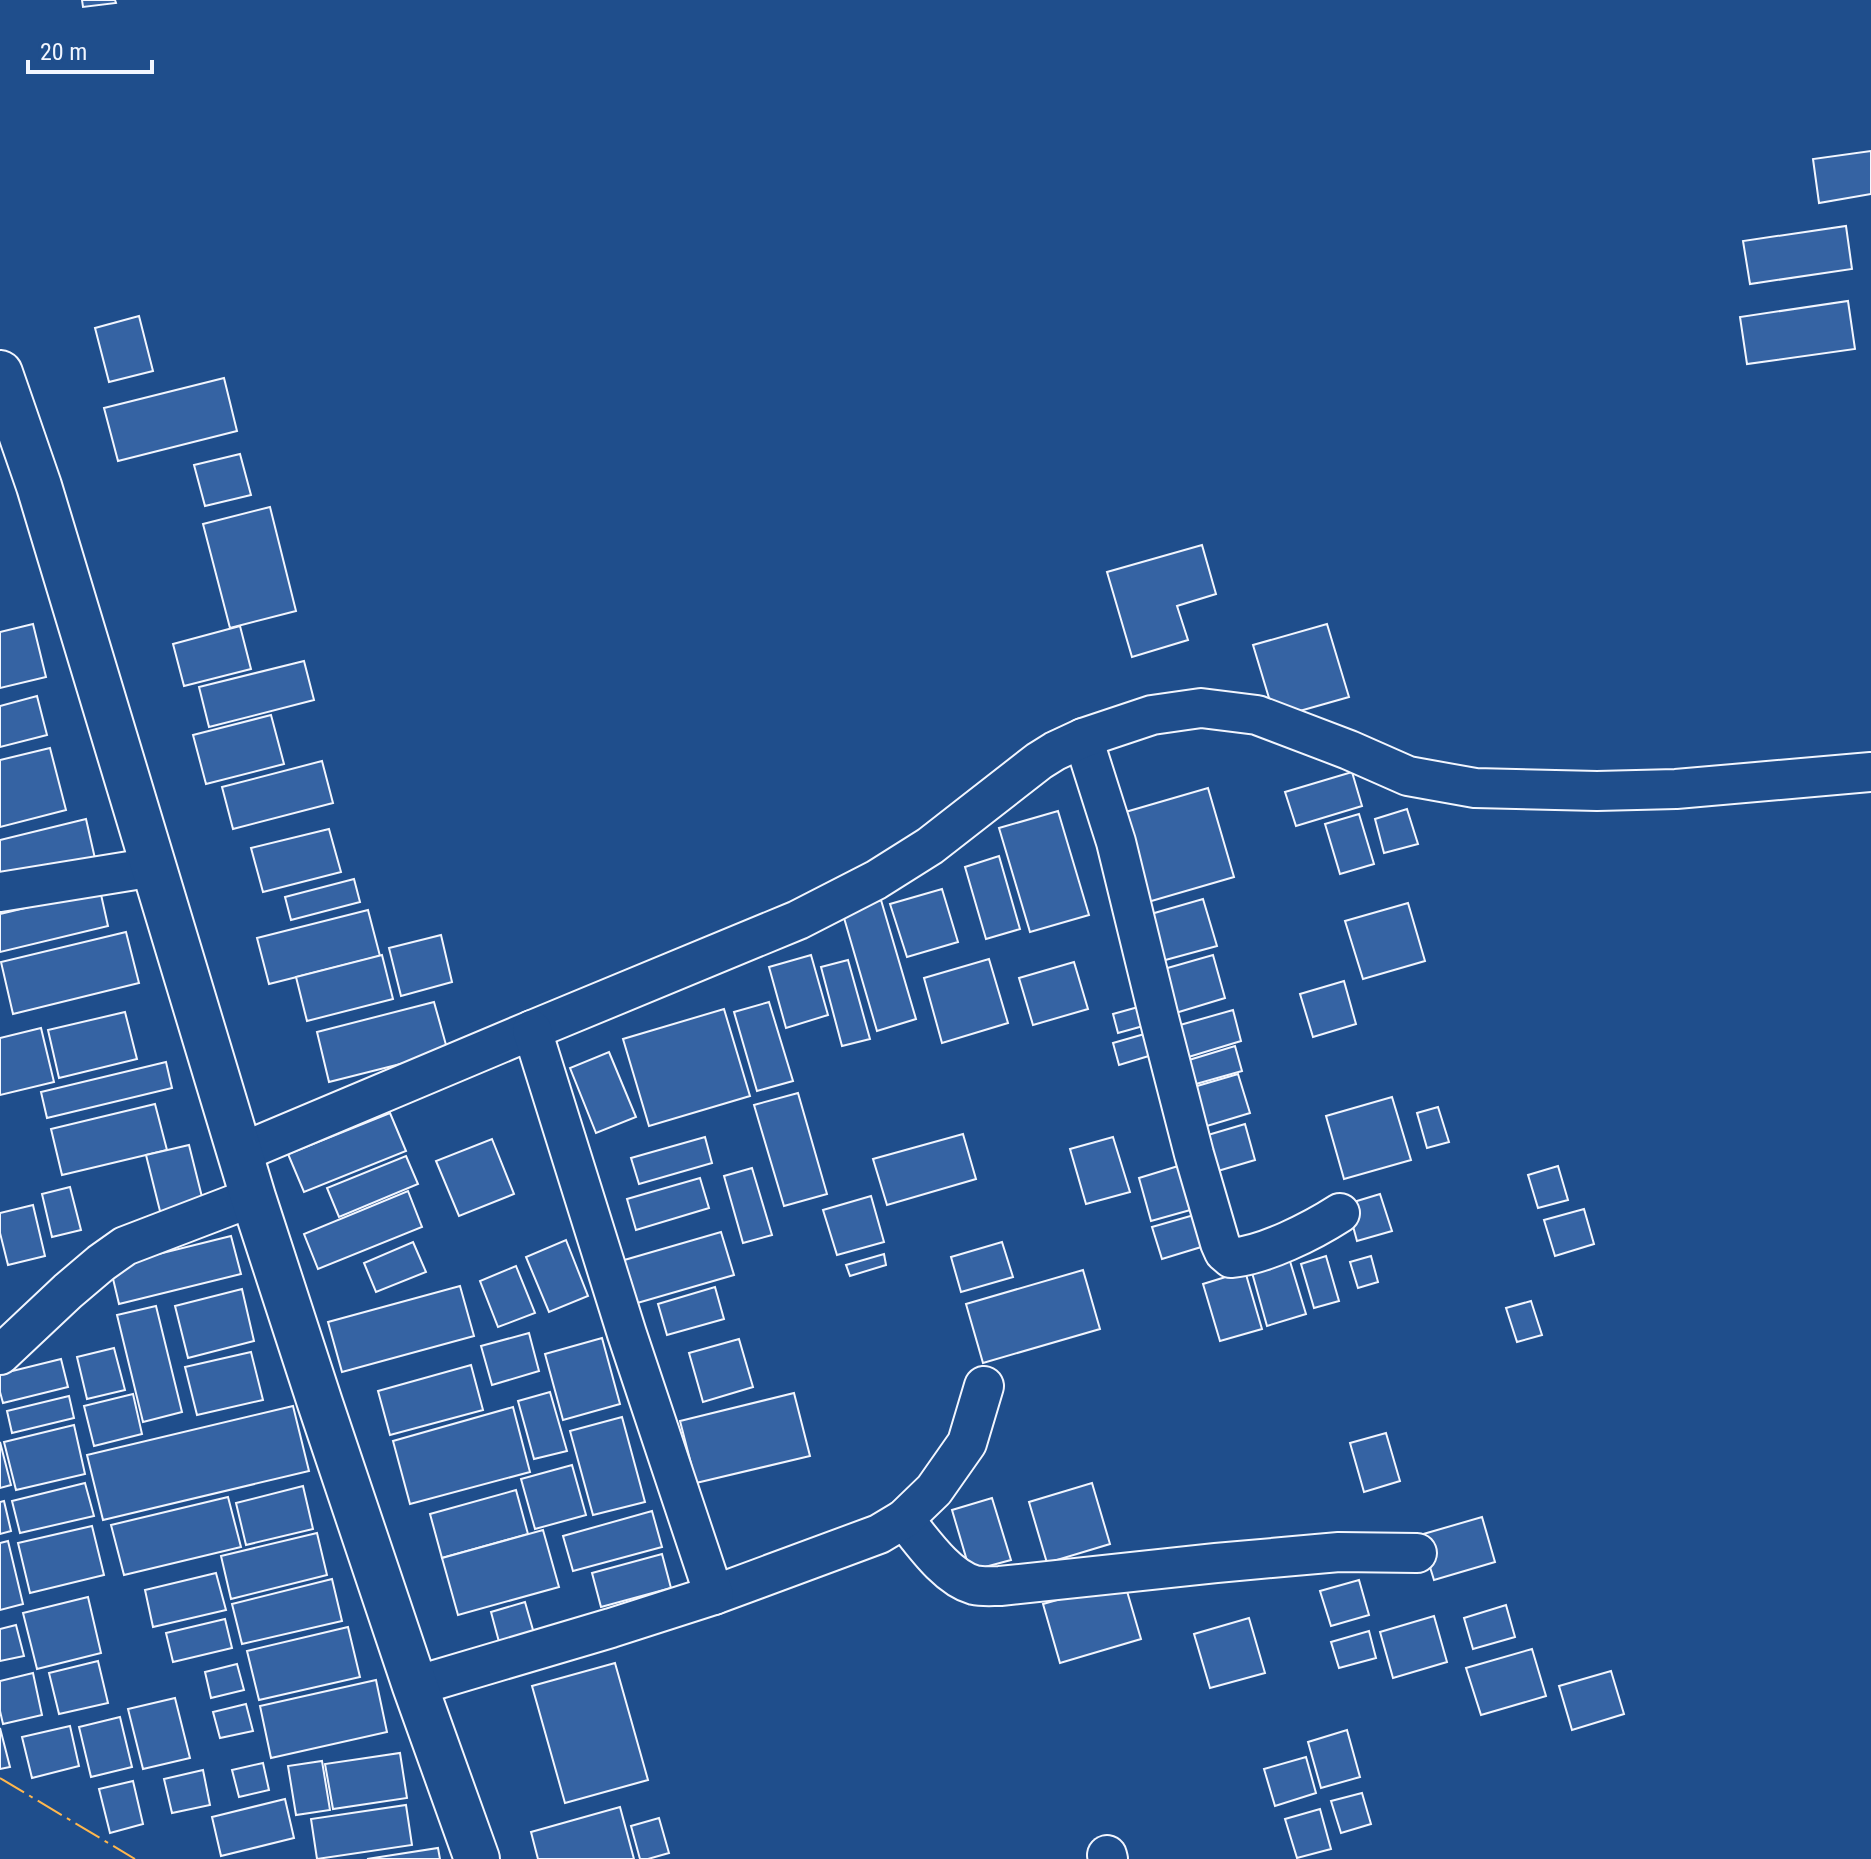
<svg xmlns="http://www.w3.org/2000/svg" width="1871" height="1859" font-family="'Roboto Condensed',sans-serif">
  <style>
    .building { fill: #3563a3; stroke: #f2f6ff; stroke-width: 2 }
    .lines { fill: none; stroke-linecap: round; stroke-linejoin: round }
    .minor-casing { stroke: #f2f6ff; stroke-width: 42 }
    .primary-casing { stroke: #f2f6ff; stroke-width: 48 }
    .minor { stroke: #1f4e8c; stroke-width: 38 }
    .primary { stroke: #1f4e8c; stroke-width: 44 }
    .power { stroke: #ffb74d; stroke-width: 2; stroke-dasharray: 28 6 4 6; stroke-linecap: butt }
  </style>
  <rect width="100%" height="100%" fill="#1f4e8c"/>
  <!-- building -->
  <g class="building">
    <path d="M82 0H115L116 3 83 7Z"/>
    <path d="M1871 151V194L1819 203 1813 159Z"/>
    <path d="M1846 226 1852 269 1750 284 1743 241Z"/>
    <path d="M1848 301 1855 349 1747 364 1740 317Z"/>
    <path d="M139 316 153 371 109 382 95 328Z"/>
    <path d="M224 378 237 431 118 461 104 408Z"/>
    <path d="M240 454 251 495 205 506 194 465Z"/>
    <path d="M270 507 296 611 230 628 203 524Z"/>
    <path d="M1202 545 1216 594 1177 606 1188 640 1132 657 1107 572Z"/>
    <path d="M33 624 46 677 0 688V632Z"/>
    <path d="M1327 624 1349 697 1275 718 1253 645Z"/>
    <path d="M240 626 251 669 184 686 173 644Z"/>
    <path d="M304 661 314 700 209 727 199 687Z"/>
    <path d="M37 696 47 735 0 747V706Z"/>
    <path d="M271 715 284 764 206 784 193 735Z"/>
    <path d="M50 748 66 810 0 827V760Z"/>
    <path d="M322 761 333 803 233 829 222 787Z"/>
    <path d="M1352 772 1362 806 1296 826 1285 792Z"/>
    <path d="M1208 788 1234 877 1148 902 1122 813Z"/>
    <path d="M1407 809 1418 844 1384 853 1375 819Z"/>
    <path d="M1058 811 1089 915 1030 932 999 828Z"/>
    <path d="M1359 814 1374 864 1340 874 1325 824Z"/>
    <path d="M86 819 96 863 0 886V840Z"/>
    <path d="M329 829 341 872 263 892 251 848Z"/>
    <path d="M999 856 1020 929 986 939 965 867Z"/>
    <path d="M354 879 360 902 291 920 285 897Z"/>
    <path d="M942 889 958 942 907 957 890 904Z"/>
    <path d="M100 890 108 926 0 952V914Z"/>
    <path d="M1203 899 1217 946 1158 962 1144 916Z"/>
    <path d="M881 900 916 1019 877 1031 842 911Z"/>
    <path d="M1408 903 1425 961 1363 979 1345 921Z"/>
    <path d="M368 910 380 956 269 984 257 938Z"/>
    <path d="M126 932 139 983 13 1014 1 962Z"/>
    <path d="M441 935 452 982 401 996 389 948Z"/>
    <path d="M382 955 393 999 307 1021 296 977Z"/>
    <path d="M811 955 828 1015 786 1028 769 967Z"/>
    <path d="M1213 955 1225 998 1169 1015 1157 971Z"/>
    <path d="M989 959 1008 1023 942 1043 924 978Z"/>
    <path d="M848 960 870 1039 842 1046 821 967Z"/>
    <path d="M1074 962 1088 1009 1033 1025 1019 978Z"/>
    <path d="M1344 981 1356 1024 1313 1037 1300 994Z"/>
    <path d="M434 1002 448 1052 329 1082 317 1032Z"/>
    <path d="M769 1002 793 1081 757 1091 734 1012Z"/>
    <path d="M1149 1004 1154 1023 1118 1033 1113 1014Z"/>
    <path d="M724 1009 750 1096 649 1126 623 1039Z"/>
    <path d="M1233 1010 1241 1041 1182 1059 1173 1027Z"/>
    <path d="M125 1012 137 1059 59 1078 48 1030Z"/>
    <path d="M41 1028 54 1082 0 1095V1038Z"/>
    <path d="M1155 1031 1162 1052 1119 1065 1113 1043Z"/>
    <path d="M1235 1046 1242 1071 1196 1084 1189 1060Z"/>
    <path d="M609 1052 636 1117 596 1133 570 1068Z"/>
    <path d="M166 1062 172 1088 47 1118 41 1092Z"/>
    <path d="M1238 1074 1250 1113 1197 1129 1187 1089Z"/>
    <path d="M798 1093 827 1194 784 1206 754 1105Z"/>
    <path d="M1392 1097 1411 1160 1344 1179 1326 1116Z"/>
    <path d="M155 1104 167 1150 62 1175 51 1129Z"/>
    <path d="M1438 1107 1449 1142 1427 1148 1417 1113Z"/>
    <path d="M390 1113 406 1151 304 1192 288 1154Z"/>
    <path d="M1245 1124 1255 1160 1201 1176 1191 1140Z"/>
    <path d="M963 1134 976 1179 887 1205 873 1159Z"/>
    <path d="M705 1137 712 1163 639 1184 631 1158Z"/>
    <path d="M1113 1137 1130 1192 1086 1204 1070 1149Z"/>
    <path d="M492 1139 514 1194 459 1216 436 1161Z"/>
    <path d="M189 1145 205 1209 162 1219 146 1155Z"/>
    <path d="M406 1156 418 1184 339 1217 327 1188Z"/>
    <path d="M1188 1163 1201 1207 1151 1221 1139 1178Z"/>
    <path d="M1558 1166 1568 1200 1538 1208 1528 1175Z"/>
    <path d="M752 1168 772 1235 743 1243 724 1176Z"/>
    <path d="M700 1178 709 1208 636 1230 627 1199Z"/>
    <path d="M70 1187 81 1230 52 1237 42 1194Z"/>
    <path d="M408 1191 422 1227 318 1269 304 1234Z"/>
    <path d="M1380 1194 1392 1231 1357 1241 1347 1204Z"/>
    <path d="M871 1196 884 1242 837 1255 823 1210Z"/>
    <path d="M33 1205 45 1256 8 1265 0 1233V1213Z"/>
    <path d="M1584 1209 1594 1244 1555 1256 1544 1220Z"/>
    <path d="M1201 1213 1211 1244 1162 1259 1152 1227Z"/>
    <path d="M721 1232 734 1275 627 1306 614 1263Z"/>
    <path d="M231 1236 241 1274 119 1304 110 1266Z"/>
    <path d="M566 1240 588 1296 549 1312 526 1257Z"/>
    <path d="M413 1242 426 1272 376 1292 364 1263Z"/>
    <path d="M1002 1242 1013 1277 961 1292 951 1257Z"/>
    <path d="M884 1254 886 1265 850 1276 846 1265Z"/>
    <path d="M1326 1256 1339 1301 1314 1308 1301 1264Z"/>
    <path d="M1371 1256 1378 1282 1358 1288 1350 1262Z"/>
    <path d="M1289 1258 1306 1314 1267 1326 1251 1269Z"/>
    <path d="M516 1266 535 1313 498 1327 480 1281Z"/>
    <path d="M1083 1270 1100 1329 983 1363 966 1304Z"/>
    <path d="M1245 1271 1262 1329 1220 1341 1203 1284Z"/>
    <path d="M460 1286 474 1336 342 1372 328 1322Z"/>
    <path d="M715 1287 724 1319 667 1335 658 1304Z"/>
    <path d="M242 1289 254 1341 188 1358 175 1306Z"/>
    <path d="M1531 1301 1542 1335 1517 1342 1506 1308Z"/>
    <path d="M156 1306 182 1412 143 1422 117 1315Z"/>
    <path d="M529 1333 539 1371 492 1385 481 1346Z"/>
    <path d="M602 1338 620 1404 563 1420 545 1354Z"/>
    <path d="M739 1339 753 1387 703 1402 689 1353Z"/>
    <path d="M114 1348 125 1390 87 1399 77 1357Z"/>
    <path d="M251 1352 263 1400 197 1415 185 1367Z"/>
    <path d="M61 1359 68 1387 3 1403 0 1392V1374Z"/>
    <path d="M471 1365 483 1410 390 1435 378 1391Z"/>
    <path d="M550 1392 567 1451 534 1459 518 1401Z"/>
    <path d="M794 1393 810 1456 696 1483 680 1421Z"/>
    <path d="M133 1394 142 1434 94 1446 84 1406Z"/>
    <path d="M69 1396 74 1418 12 1433 7 1411Z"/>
    <path d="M293 1406 309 1471 103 1520 87 1455Z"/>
    <path d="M513 1407 530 1472 410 1504 393 1441Z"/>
    <path d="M622 1417 645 1502 593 1515 570 1431Z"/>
    <path d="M74 1425 85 1474 16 1490 4 1442Z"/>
    <path d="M1386 1433 1400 1481 1364 1492 1350 1443Z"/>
    <path d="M0 1442 11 1485 0 1488Z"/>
    <path d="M572 1465 586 1515 535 1529 521 1479Z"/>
    <path d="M85 1483 94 1516 20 1533 12 1501Z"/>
    <path d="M1092 1483 1110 1544 1047 1563 1029 1502Z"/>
    <path d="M303 1486 313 1529 246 1545 236 1503Z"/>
    <path d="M516 1490 528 1534 442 1558 430 1514Z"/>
    <path d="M228 1497 241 1547 124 1575 111 1525Z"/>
    <path d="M992 1498 1011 1560 970 1571 952 1510Z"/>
    <path d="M4 1501 11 1531 0 1534V1502Z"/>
    <path d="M652 1511 662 1547 573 1571 563 1536Z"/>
    <path d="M1482 1517 1495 1562 1434 1580 1420 1535Z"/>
    <path d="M92 1526 104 1575 30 1593 18 1543Z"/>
    <path d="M543 1530 559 1587 458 1615 442 1558Z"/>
    <path d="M317 1533 327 1575 231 1599 221 1556Z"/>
    <path d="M8 1541 23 1604 0 1610V1543Z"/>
    <path d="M662 1554 671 1588 601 1607 592 1573Z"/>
    <path d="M216 1573 226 1610 153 1627 145 1590Z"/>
    <path d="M332 1579 342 1621 242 1644 232 1604Z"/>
    <path d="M1359 1580 1369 1615 1331 1626 1320 1591Z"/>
    <path d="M1124 1581 1141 1639 1060 1663 1043 1604Z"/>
    <path d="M88 1597 101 1653 37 1669 23 1613Z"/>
    <path d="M525 1602 537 1644 502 1653 491 1612Z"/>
    <path d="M1506 1605 1515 1637 1473 1649 1464 1618Z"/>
    <path d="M1434 1616 1447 1662 1393 1678 1380 1632Z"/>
    <path d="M1249 1618 1265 1673 1210 1688 1194 1634Z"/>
    <path d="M225 1619 232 1648 173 1662 166 1633Z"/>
    <path d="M16 1625 24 1656 0 1661V1629Z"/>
    <path d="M348 1627 360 1677 259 1700 247 1651Z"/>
    <path d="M1369 1631 1376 1658 1339 1668 1331 1642Z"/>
    <path d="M1532 1649 1546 1696 1481 1715 1466 1668Z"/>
    <path d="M98 1661 108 1703 59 1714 49 1673Z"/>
    <path d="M615 1663 648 1780 565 1803 532 1686Z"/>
    <path d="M237 1664 244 1690 211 1698 205 1672Z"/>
    <path d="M1611 1671 1624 1714 1572 1730 1559 1686Z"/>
    <path d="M33 1673 42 1715 3 1724 0 1711V1681Z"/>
    <path d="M376 1680 387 1732 271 1758 260 1706Z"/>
    <path d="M175 1698 190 1758 143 1769 128 1709Z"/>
    <path d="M246 1704 253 1731 220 1738 213 1712Z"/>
    <path d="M120 1717 132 1767 91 1777 79 1727Z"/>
    <path d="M70 1726 79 1766 32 1778 22 1737Z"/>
    <path d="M0 1728 10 1767 0 1769Z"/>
    <path d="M1347 1730 1360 1777 1321 1788 1308 1742Z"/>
    <path d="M400 1753 407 1798 333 1809 325 1764Z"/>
    <path d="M1306 1757 1316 1793 1275 1806 1264 1769Z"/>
    <path d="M322 1761 330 1810 296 1815 288 1766Z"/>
    <path d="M263 1763 269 1790 239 1797 232 1770Z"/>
    <path d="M203 1770 210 1805 172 1813 164 1779Z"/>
    <path d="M133 1781 143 1824 110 1833 99 1789Z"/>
    <path d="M1362 1793 1371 1824 1341 1833 1331 1801Z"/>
    <path d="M285 1799 294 1838 221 1856 212 1817Z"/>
    <path d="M406 1805 412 1845 317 1859 311 1819Z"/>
    <path d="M620 1807 634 1859H538L531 1832Z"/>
    <path d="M1320 1809 1331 1849 1297 1858 1285 1819Z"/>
    <path d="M659 1818 669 1853 648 1859H640L631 1826Z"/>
    <path d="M438 1848 440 1859H367Z"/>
  </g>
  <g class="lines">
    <!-- minor casing -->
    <g class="minor-casing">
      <g id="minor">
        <path d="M1083 738 1116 842 1159 1018 1194 1154 1220 1243 1224 1252 1231 1258C1265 1255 1312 1231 1340 1213"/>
        <path d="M0 892 154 867"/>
        <path d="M240 1153 532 1030 798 920 876 880 930 846 1039 761 1055 751 1083 738 1152 715 1201 708 1257 715 1349 750 1408 776 1475 788 1597 791 1676 789 1871 772"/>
        <path d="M0 1355 68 1291 101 1263 125 1246 253 1197"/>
        <path d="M904 1519C922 1541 946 1577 974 1585 983 1587 992 1586 1000 1586L1216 1563 1339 1552 1417 1553"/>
        <path d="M714 1595 879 1534 904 1519 934 1490 967 1443 984 1386"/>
        <path d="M415 1686 611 1628 714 1595 627 1334 532 1030"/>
        <path d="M1107 1855 1108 1859"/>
      </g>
    </g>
    <!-- primary casing -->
    <g class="primary-casing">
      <path id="primary" d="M0 373 39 486 253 1197 320 1403 415 1686 477 1859"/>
    </g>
    <!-- minor -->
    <use href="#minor" class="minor"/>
    <!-- primary -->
    <use href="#primary" class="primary"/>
    <!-- power -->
    <path class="power" d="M0 1778 135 1859"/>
  </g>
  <!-- scale -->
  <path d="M28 60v12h124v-12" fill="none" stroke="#f2f6ff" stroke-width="4"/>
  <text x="40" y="60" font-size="24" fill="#f2f6ff" stroke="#1f4e8c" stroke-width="6" paint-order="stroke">20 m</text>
</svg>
